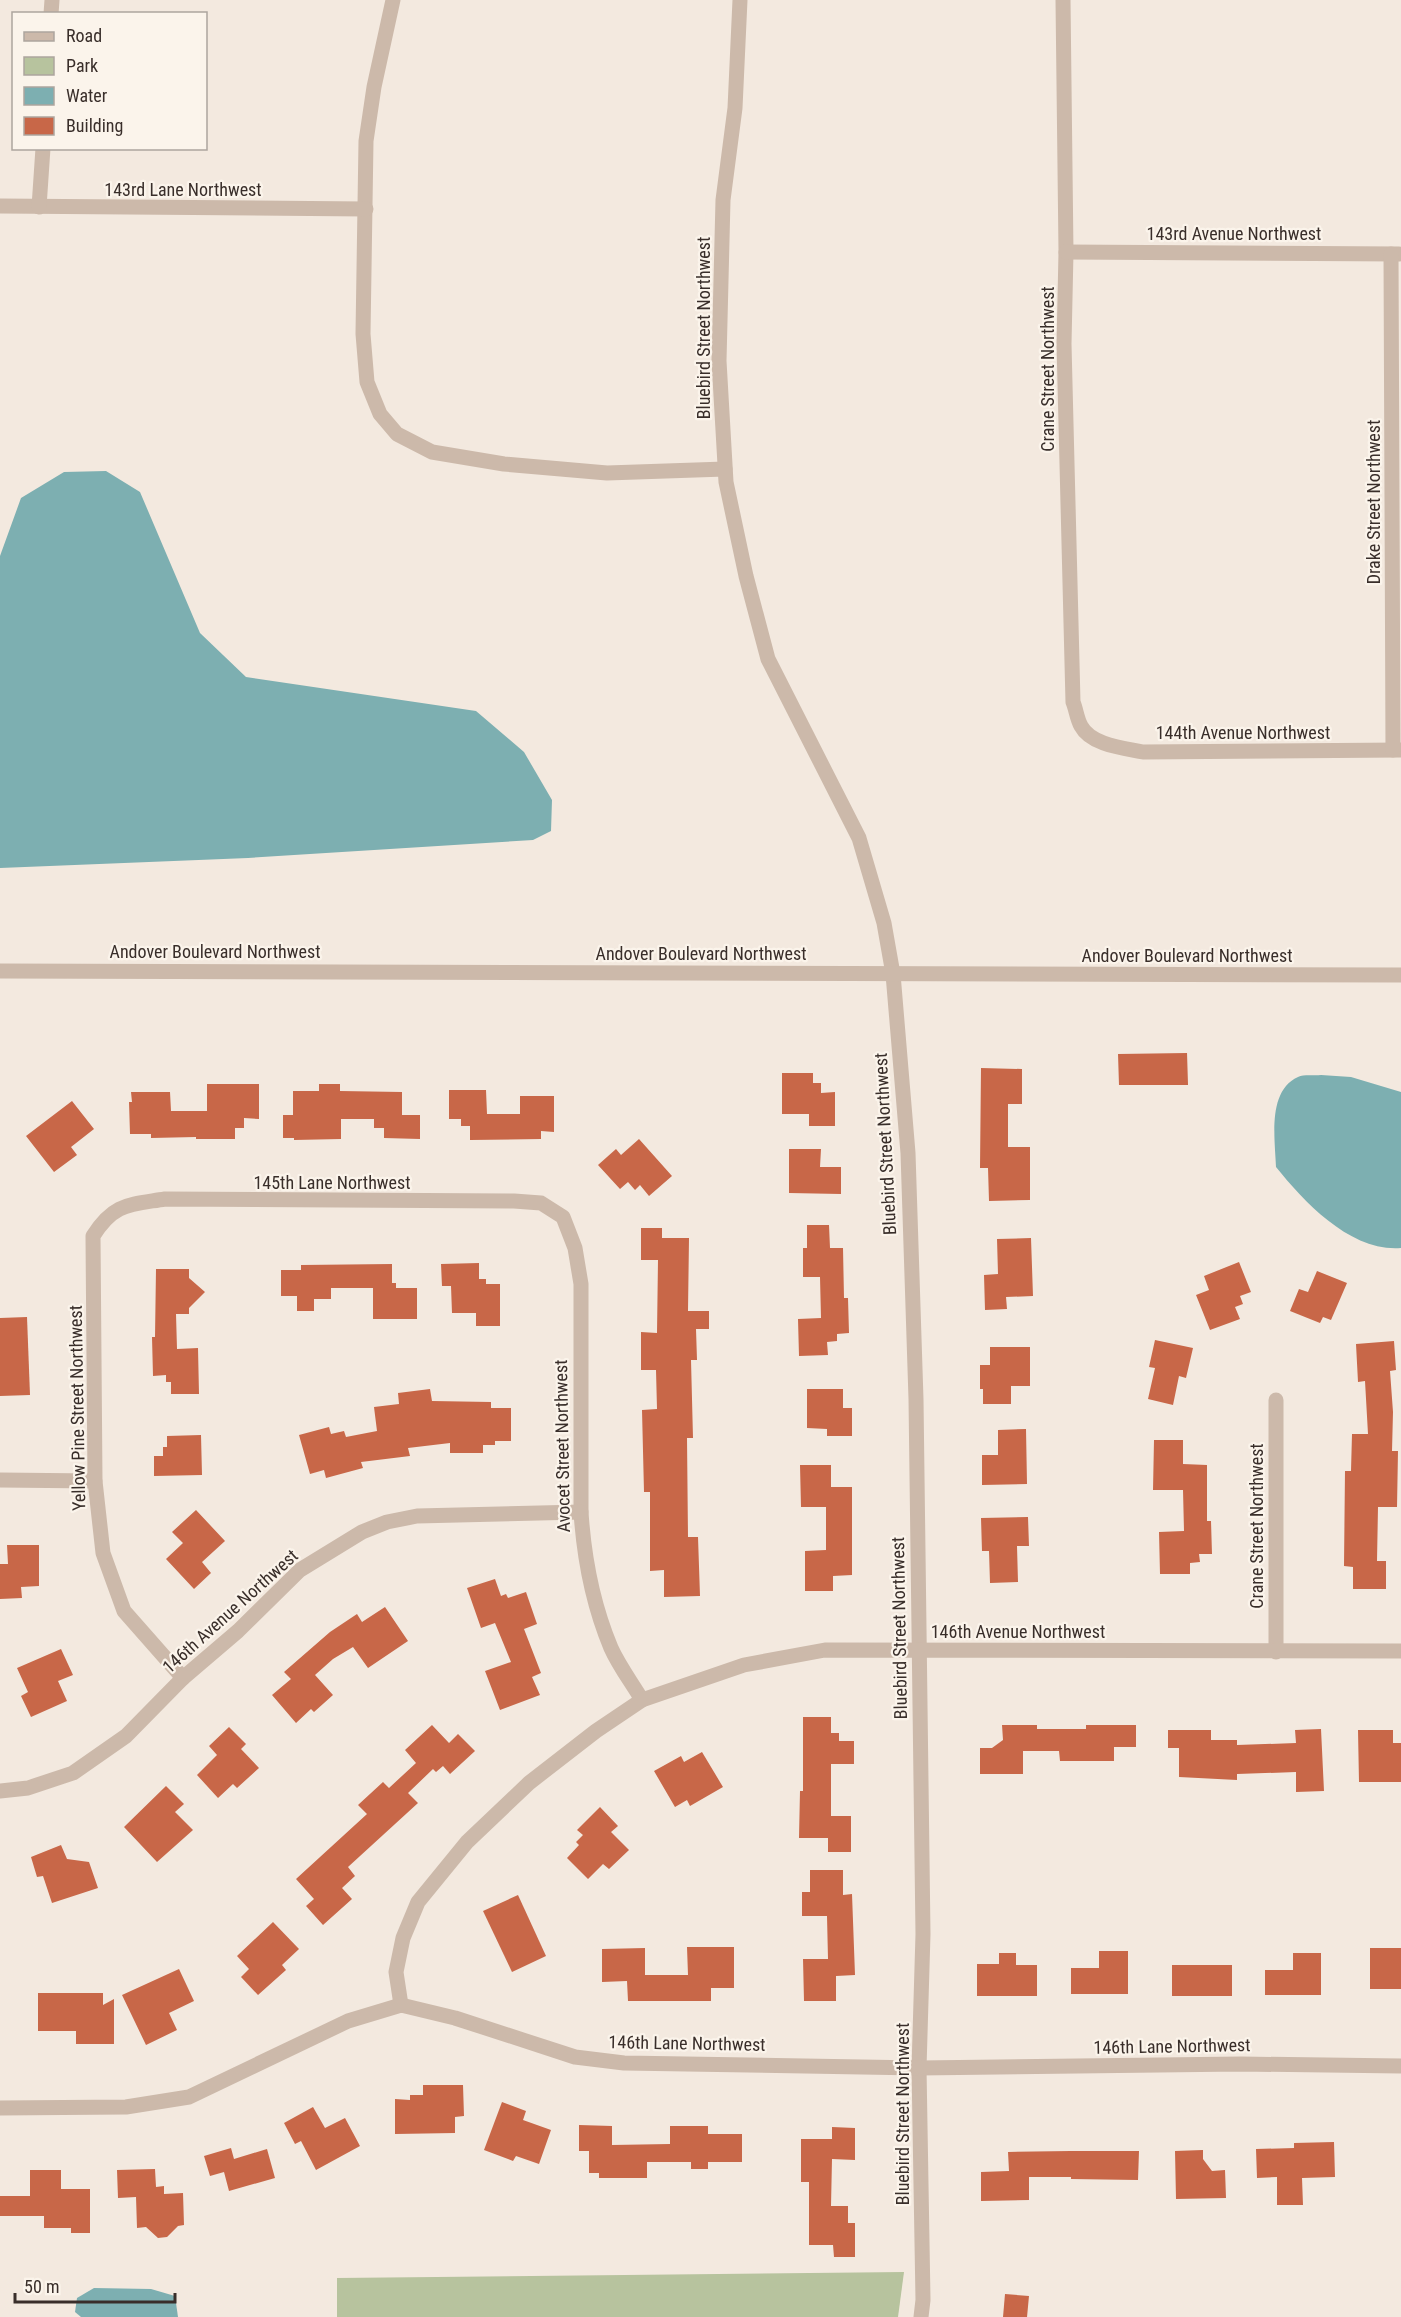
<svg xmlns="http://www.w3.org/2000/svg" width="1401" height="2317" font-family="'Roboto Condensed',sans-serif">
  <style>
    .green { fill: #b7c39e }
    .water { fill: #7dafb1 }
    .building { fill: #c86748 }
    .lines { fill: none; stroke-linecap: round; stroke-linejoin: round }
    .minor { stroke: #ccb9aa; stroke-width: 15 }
    .labels { text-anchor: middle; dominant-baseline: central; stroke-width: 4.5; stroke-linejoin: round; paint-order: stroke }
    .street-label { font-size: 18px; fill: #392e2a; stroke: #fbf4eb }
  </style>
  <rect width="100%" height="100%" fill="#f3e9df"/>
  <!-- green -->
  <path class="green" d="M904 2272 898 2317H337V2278Z"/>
  <!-- water -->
  <g class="water">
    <path d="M106 471 140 492 200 633 246 677 476 711 524 752 552 800 551 831 533 840 248 858 0 868V556L21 498 64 472Z"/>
    <path d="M1321 1075 1351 1077 1401 1092V1248C1351 1252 1305 1203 1276 1167 1275 1139 1267 1091 1298 1077 1304 1074 1314 1076 1321 1075Z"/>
    <path d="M94 2288 151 2289 175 2296 178 2317H81L75 2312 77 2298Z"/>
  </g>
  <!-- building -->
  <g class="building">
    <path d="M1187 1053 1188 1085H1119L1118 1054Z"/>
    <path d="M981 1068 1022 1069V1104H1008V1147H1030V1200L989 1201 988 1168H980Z"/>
    <path d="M782 1073H813V1083H821V1093L835 1092V1126H809V1114H782Z"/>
    <path d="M207 1084H259V1119L244 1118V1128H235V1139H196V1137L151 1138V1134H130L129 1102H132L131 1092H170L171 1111H207Z"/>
    <path d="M319 1084H340V1091L402 1092V1115H420V1139L384 1138V1128H374V1119H341V1139L294 1140V1138H283V1115H293V1091H319Z"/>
    <path d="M449 1090H486L487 1114H520V1096H554V1132L541 1131V1139L470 1140V1126H461V1119H449Z"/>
    <path d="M72 1101 94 1129 71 1147 77 1155 54 1172 26 1136Z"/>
    <path d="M639 1139 672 1176 649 1196 640 1185 635 1190 628 1182 620 1189 598 1165 616 1149 621 1155Z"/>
    <path d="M789 1149H821L820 1167H841V1194L789 1193Z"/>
    <path d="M807 1225H829L830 1248H843L844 1298H848L849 1333 837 1334V1341L827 1342 828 1355 799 1356 798 1319 821 1318 820 1277H803V1248H807Z"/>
    <path d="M641 1228H662V1238H689L688 1311H709V1329H696L697 1360H691L693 1438H687L688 1537H698L700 1596 664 1597V1570L650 1571V1492H644L642 1410 657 1409 656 1370H641V1332L657 1333 658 1260H641Z"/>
    <path d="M1031 1238 1033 1296 1006 1297 1007 1309 985 1310 984 1275 998 1274 997 1239Z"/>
    <path d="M1239 1262 1251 1292 1240 1296 1243 1304 1235 1307 1240 1319 1210 1330 1196 1295 1209 1290 1204 1276Z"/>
    <path d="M479 1263V1279H486V1284H500V1326H476V1313H452L451 1286H442L441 1264Z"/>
    <path d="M392 1264V1283H396V1288H417V1319H373V1288H331V1299H314V1311H297V1296H281V1270H301V1265Z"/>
    <path d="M156 1269H189V1278L205 1292 189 1308V1314H176L177 1349 198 1348 199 1394H171V1382H166V1375L153 1376 152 1337H155Z"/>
    <path d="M1317 1271 1347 1283 1331 1320 1323 1317 1320 1323 1290 1311 1299 1289 1308 1292Z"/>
    <path d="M27 1317 30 1395 0 1396V1318Z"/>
    <path d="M1155 1340 1193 1348 1186 1378 1179 1376 1173 1405 1148 1399 1155 1368 1149 1367Z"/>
    <path d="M1394 1341 1396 1370 1390 1371 1393 1412 1392 1451H1398L1397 1507H1378L1377 1561H1386V1589H1353V1567L1344 1566 1345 1471H1351L1352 1434H1368L1365 1381 1358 1382 1356 1344Z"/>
    <path d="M990 1347H1030V1386H1011V1404H983V1389H980V1365H990Z"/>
    <path d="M430 1389 432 1401 491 1402V1408H511V1441H495V1445H483V1453H450V1443L408 1448 410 1456 361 1462 363 1468 326 1478 324 1470 310 1474 299 1435 329 1427 331 1434 344 1431 346 1437 377 1431 374 1407 399 1404 398 1393Z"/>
    <path d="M807 1389H843V1408H852V1436H827V1429L807 1428Z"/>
    <path d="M1026 1429 1027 1484 982 1485V1455H998V1430Z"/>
    <path d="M201 1435 202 1475 154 1476V1456H163V1447H167V1436Z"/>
    <path d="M1154 1440H1183V1464L1207 1465V1521H1211L1212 1554H1199L1200 1562 1190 1563V1574H1160L1159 1532 1184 1531 1183 1490H1153Z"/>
    <path d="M800 1465H831V1487H852V1575L833 1576V1591H805V1551L826 1550V1507H801Z"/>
    <path d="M196 1510 225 1541 202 1562 211 1573 194 1589 166 1559 183 1543 172 1532Z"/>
    <path d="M1028 1517 1029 1546H1017L1018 1582 990 1583 989 1551H982L981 1518Z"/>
    <path d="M7 1545H39V1586L21 1587 22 1598 0 1599V1564H8Z"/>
    <path d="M495 1579 501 1596 506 1594 508 1598 526 1592 537 1624 524 1629 541 1673 532 1677 540 1695 500 1710 485 1671 511 1662 495 1623 481 1628 467 1588Z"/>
    <path d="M385 1607 408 1641 368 1668 353 1647 333 1659 315 1675 333 1695 314 1712 311 1709 296 1723 272 1695 291 1679 284 1672 330 1632 357 1614 362 1622Z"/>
    <path d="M61 1649 73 1675 58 1681 67 1701 31 1717 21 1696 28 1692 17 1668Z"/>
    <path d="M803 1717H831V1733H839V1741H854V1764H831V1816H851V1852H828V1838H799L800 1791H803Z"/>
    <path d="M432 1725 449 1743 458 1734 475 1751 450 1774 443 1766 436 1772 433 1769 408 1793 418 1803 348 1867 355 1876 342 1888 352 1899 323 1925 306 1906 314 1899 296 1879 367 1814 358 1805 383 1782 389 1788 416 1763 405 1750Z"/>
    <path d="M1002 1725H1037V1729H1086V1725H1136V1747H1114V1761H1060L1059 1751H1023V1774H980V1748H992L1003 1740Z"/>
    <path d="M229 1727 246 1744 241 1749 259 1768 237 1788 233 1784 218 1798 197 1775 217 1755 209 1746Z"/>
    <path d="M1321 1729 1324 1791 1296 1792V1772L1237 1774V1780L1179 1777V1748H1168V1730H1211V1740H1237V1745L1296 1743 1295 1730Z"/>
    <path d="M1358 1730H1393V1743H1401V1782H1359Z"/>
    <path d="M702 1752 723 1787 690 1806 687 1800 675 1807 654 1771 681 1756 684 1762Z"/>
    <path d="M166 1786 184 1804 175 1812 193 1830 157 1862 124 1827Z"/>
    <path d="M600 1807 618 1826 611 1832 629 1850 609 1869 603 1864 588 1879 567 1858 579 1845 576 1842 583 1835 577 1830Z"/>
    <path d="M61 1845 67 1859 89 1862 98 1888 52 1903 43 1876 37 1877 31 1857Z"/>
    <path d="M810 1870H843V1895L852 1894 855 1975 836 1976V2001H804L803 1959H828L827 1916H802V1892H810Z"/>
    <path d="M518 1895 546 1956 512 1972 483 1911Z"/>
    <path d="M273 1922 299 1949 282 1965 286 1970 258 1995 241 1977 249 1969 237 1956Z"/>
    <path d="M687 1947H734V1988H711V2001H628L627 1981 602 1982V1949L645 1948V1975H688Z"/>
    <rect x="1370" y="1948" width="31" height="41"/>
    <path d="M1099 1951H1128V1994H1071V1968H1099Z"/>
    <path d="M999 1953H1016V1965H1037V1996H977V1964H999Z"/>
    <path d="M1293 1953H1321V1995H1265V1970H1293Z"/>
    <rect x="1172" y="1965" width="60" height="31"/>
    <path d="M179 1969 194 2001 169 2013 177 2030 146 2045 122 1995Z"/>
    <path d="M38 1993H103V2005L114 1999V2044H76V2031H38Z"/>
    <path d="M423 2085H463L464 2116 455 2117V2133L395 2134V2099L410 2100V2095H423Z"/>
    <path d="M502 2102 526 2111 523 2120 551 2130 539 2164 516 2156 513 2161 484 2150Z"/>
    <path d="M313 2107 325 2128 345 2118 360 2146 316 2170 301 2141 295 2144 284 2123Z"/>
    <path d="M579 2125 612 2126V2145L670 2144V2126H708V2134H742V2162H708V2169H691V2162H647V2178H599V2173H589V2151H579Z"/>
    <path d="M832 2127 855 2128V2160L832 2159 831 2206H848V2223H855V2257H834L833 2245H809V2182H801V2139H832Z"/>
    <path d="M1334 2142 1335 2177 1302 2178 1303 2205H1277V2177L1257 2178 1256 2149 1294 2148V2143Z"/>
    <path d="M231 2148 234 2159 267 2149 275 2178 229 2191 224 2172 210 2176 204 2156Z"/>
    <path d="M1203 2150V2159L1212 2171 1225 2170 1226 2198 1176 2199 1175 2151Z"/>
    <path d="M1071 2151H1139L1138 2180 1071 2179V2177H1029V2200L981 2201V2172L1009 2171 1008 2152Z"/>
    <path d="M155 2169 156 2187 164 2186V2194L183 2193 184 2225 178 2226 167 2237 158 2238 146 2227 137 2228 136 2197 118 2198 117 2170Z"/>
    <path d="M30 2170H61V2189H90V2233H71V2228H44V2216H0V2196H30Z"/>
    <path d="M1005 2294 1029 2296 1027 2317H1003Z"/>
  </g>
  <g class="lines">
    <!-- minor -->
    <g class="minor">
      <path d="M393 0 374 87 366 141 363 334 367 382 380 414 397 434 432 452 504 464 607 473 725 469"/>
      <path d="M740 0 735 108 723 200 719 361 726 482 746 576 768 659 859 838 884 923 893 974 908 1153 916 1399 923 1934 919 2068 923 2300 921 2317"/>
      <path d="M1063 0 1066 252 1064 344 1073 702C1076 709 1077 719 1081 726 1091 745 1123 748 1143 752L1401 750"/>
      <path d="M51 14 52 0"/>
      <path d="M0 206 366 209"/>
      <path d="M39 207 43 148"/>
      <path d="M1066 252 1399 254"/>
      <path d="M1391 254 1393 750"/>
      <path d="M0 971 1401 975"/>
      <path d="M0 1480 95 1481"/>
      <path d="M1276 1652V1400"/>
      <path d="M183 1678 124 1611 103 1553 95 1481 93 1236C114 1203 129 1205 165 1199L514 1201 541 1203 563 1217 575 1248 581 1284V1512C584 1558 593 1605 611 1648 619 1666 632 1683 642 1700"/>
      <path d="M0 1791 28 1788 73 1773 126 1736 183 1678 238 1631 300 1570 362 1532 387 1522 417 1516 581 1512"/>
      <path d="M401 2005 396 1972 403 1938 418 1902 467 1842 529 1783 596 1731 642 1700 744 1665 825 1650 1401 1651"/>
      <path d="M0 2108 126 2107 189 2097 348 2021 401 2005 455 2018 575 2057 624 2063 919 2068 1241 2064 1401 2066"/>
    </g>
  </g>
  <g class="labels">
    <!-- street labels -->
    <g class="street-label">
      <text x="183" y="189">143rd Lane Northwest</text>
      <text x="1234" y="233">143rd Avenue Northwest</text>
      <text transform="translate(703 328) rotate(-90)">Bluebird Street Northwest</text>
      <text transform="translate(1047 369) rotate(-90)">Crane Street Northwest</text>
      <text transform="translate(1373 502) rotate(-90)">Drake Street Northwest</text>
      <text x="1243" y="732">144th Avenue Northwest</text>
      <text x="215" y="951">Andover Boulevard Northwest</text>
      <text x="701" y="953">Andover Boulevard Northwest</text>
      <text x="1187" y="955">Andover Boulevard Northwest</text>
      <text transform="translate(885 1144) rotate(-93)">Bluebird Street Northwest</text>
      <text x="332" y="1182">145th Lane Northwest</text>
      <text transform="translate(77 1408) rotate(-91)">Yellow Pine Street Northwest</text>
      <text transform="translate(562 1446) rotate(-91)">Avocet Street Northwest</text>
      <text transform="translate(1256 1526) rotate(-90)">Crane Street Northwest</text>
      <text transform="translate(230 1611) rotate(-42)">146th Avenue Northwest</text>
      <text transform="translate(899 1628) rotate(-91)">Bluebird Street Northwest</text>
      <text x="1018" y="1631">146th Avenue Northwest</text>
      <text transform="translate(687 2043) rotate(1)">146th Lane Northwest</text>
      <text transform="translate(1172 2046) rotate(-1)">146th Lane Northwest</text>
      <text transform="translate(902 2114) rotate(-90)">Bluebird Street Northwest</text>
    </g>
  </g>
  <!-- legend -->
  <rect x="12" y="12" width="195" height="138" fill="#fbf4eb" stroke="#ada59e" stroke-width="1.5"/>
  <rect x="24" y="32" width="30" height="9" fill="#ccb9aa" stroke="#ada59e" stroke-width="1.5"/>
  <text x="66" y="42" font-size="18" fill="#392e2a">Road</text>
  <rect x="24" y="57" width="30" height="18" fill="#b7c39e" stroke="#ada59e" stroke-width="1.5"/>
  <text x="66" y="72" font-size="18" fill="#392e2a">Park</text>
  <rect x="24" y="87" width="30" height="18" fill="#7dafb1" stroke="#ada59e" stroke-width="1.5"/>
  <text x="66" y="102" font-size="18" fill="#392e2a">Water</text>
  <rect x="24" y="117" width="30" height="18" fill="#c86748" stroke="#ada59e" stroke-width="1.5"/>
  <text x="66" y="132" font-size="18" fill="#392e2a">Building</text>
  <!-- scale -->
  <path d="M15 2293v9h160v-9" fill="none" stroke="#392e2a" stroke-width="3"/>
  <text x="24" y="2293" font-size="18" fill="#392e2a" stroke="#fbf4eb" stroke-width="4.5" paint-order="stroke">50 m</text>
</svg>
